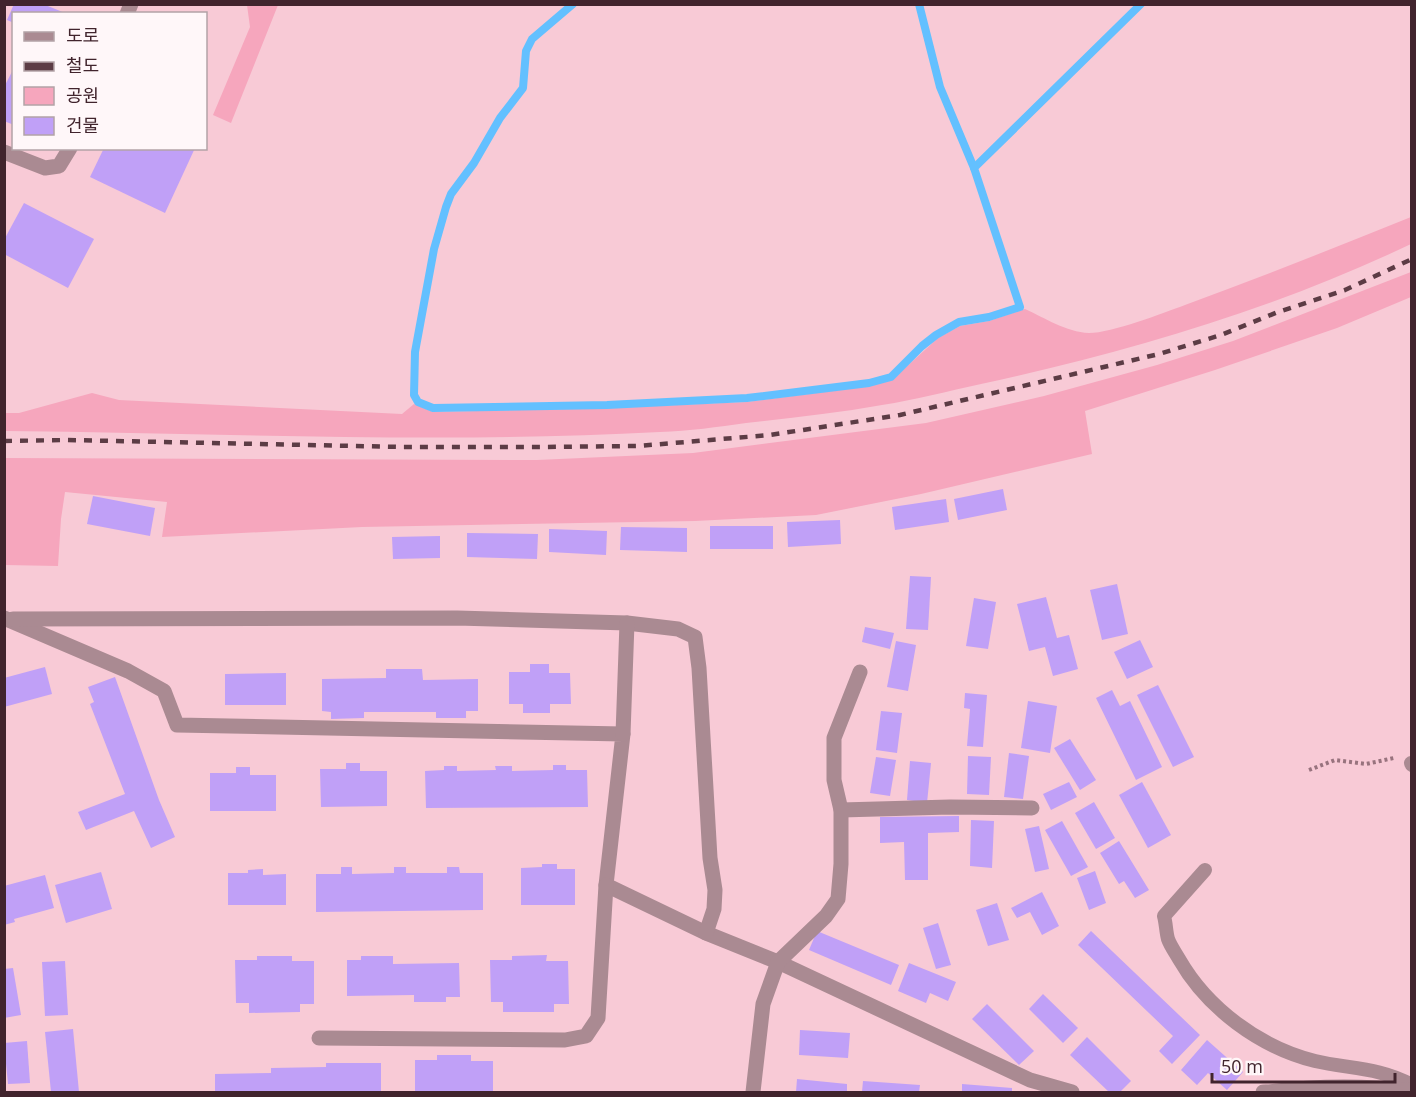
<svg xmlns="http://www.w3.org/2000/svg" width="1416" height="1097" font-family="'Open Sans','Noto Sans KR',sans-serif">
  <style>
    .green { fill: #f6a6bd }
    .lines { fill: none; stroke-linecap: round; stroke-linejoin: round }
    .stream { stroke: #63c0ff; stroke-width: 8 }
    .building { fill: #c0a0f7 }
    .path { stroke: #98737e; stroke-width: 4; stroke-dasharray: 3 3; stroke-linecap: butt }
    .lane { stroke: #aa8a92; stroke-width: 14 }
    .street { stroke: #aa8a92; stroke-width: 15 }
    .rail { stroke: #5c3c45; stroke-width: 4.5; stroke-dasharray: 8 8; stroke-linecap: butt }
  </style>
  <rect width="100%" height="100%" fill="#f8cad6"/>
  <!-- green -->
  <g class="green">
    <path d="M247 5H278L231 123 213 115 250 27Z"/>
    <path d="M1411 217V244C1275 309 1128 352 981 384 948 391 915 400 882 405 837 413 792 418 746 423 718 427 689 431 660 432 442 444 223 433 5 431V413H19L92 393 119 400 402 414 414 404 433 412 607 408 747 402 870 386 892 380 938 338 960 326 989 321 1025 309C1045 318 1066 332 1089 333 1112 333 1163 313 1185 305 1261 277 1337 247 1411 217Z"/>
    <path d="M1411 272V297L1337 328 1215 370 1085 411 1092 454 921 494 816 515 695 521 362 527 162 537 167 502 65 492 61 519 58 566 5 565V458L537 460 693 453 926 423 1044 396 1157 365 1233 341Z"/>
  </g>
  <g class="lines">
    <!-- stream -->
    <g class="stream">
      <path d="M573 4 532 39 526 51 523 88 500 118 474 163 451 194 446 207 434 249 415 352 414 395 418 402 433 408 607 405 747 398 869 383 891 377 922 346 936 335 959 322 989 317 1020 307 974 168 1141 4"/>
      <path d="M919 4 940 87 974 168"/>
    </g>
  </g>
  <!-- building -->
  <g class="building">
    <path d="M14 4H43L65 13 14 14V23L7 20Z"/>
    <path d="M14 68V125L4 121V87Z"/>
    <path d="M104 148H195L165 213 90 177Z"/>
    <path d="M24 203 94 239 68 288 4 254V240Z"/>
    <path d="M1003 489 1007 510 958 520 954 499Z"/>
    <path d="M93 496 155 508 150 536 87 524Z"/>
    <path d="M946 499 949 522 895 530 892 507Z"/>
    <path d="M840 520 841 544 788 547 787 522Z"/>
    <rect x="710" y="526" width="63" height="23"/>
    <path d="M621 527 687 528V552L620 550Z"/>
    <path d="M549 529 607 531 606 555 549 552Z"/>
    <path d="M467 533 538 534 537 559 467 557Z"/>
    <path d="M440 536V558L393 559 392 537Z"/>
    <path d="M910 576 931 577 928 630 906 629Z"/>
    <path d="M1117 584 1128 634 1102 640 1090 590Z"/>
    <path d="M1046 597 1057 638 1069 635 1078 669 1053 676 1045 647 1029 651 1017 604Z"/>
    <path d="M974 598 996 602 988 649 966 646Z"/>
    <path d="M865 627 894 633 890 649 862 642Z"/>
    <path d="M1140 640 1153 667 1127 679 1114 652Z"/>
    <path d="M896 641 916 645 908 691 887 687Z"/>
    <path d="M530 664H549V673H570L571 704H550V713H523V704H509V672H530Z"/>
    <path d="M45 667 52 694 4 707V678Z"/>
    <path d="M386 669H422L423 680 478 679V711H466V718H436V712H364V718L331 719V712L322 711V679L386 678Z"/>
    <path d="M286 673V705H225V674Z"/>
    <path d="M115 677 159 800 175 837 151 848 134 811 86 830 78 812 125 794 90 704 94 702 88 687Z"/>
    <path d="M1158 685 1194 757 1173 767 1137 695Z"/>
    <path d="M1112 690 1120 706 1130 701 1162 767 1136 780 1096 698Z"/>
    <path d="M965 693 987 695 983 747 967 746 970 709 964 708Z"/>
    <path d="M1028 701 1057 706 1050 753 1021 748Z"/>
    <path d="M881 711 902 713 897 753 876 750Z"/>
    <path d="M1070 739 1096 780 1080 790 1054 748Z"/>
    <path d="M1009 753 1029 756 1023 799 1004 797Z"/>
    <path d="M968 756 991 757 989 795 967 794Z"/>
    <path d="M876 757 896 760 890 796 870 793Z"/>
    <path d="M910 761 931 763 927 803 907 800Z"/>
    <path d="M346 763H360V771H387V806L321 807 320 769H346Z"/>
    <path d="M553 765H566V770H587L588 807 426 808 425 771 444 770V766H457V771L496 770 495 766H512V771L553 770Z"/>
    <path d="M236 767H250V775H276V811H210V773H236Z"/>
    <path d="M1069 782 1077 797 1051 810 1043 794Z"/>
    <path d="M1142 782 1171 835 1148 848 1119 795Z"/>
    <path d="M1094 802 1115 838 1096 849 1075 813Z"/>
    <path d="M959 816V832L928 833V880H905L904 842 880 843V817Z"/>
    <path d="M971 820 994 821 992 868 970 866Z"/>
    <path d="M1062 821 1088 867 1071 876 1045 830Z"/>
    <path d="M1039 826 1049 869 1035 872 1025 829Z"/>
    <path d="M1119 841 1149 890 1135 898 1124 881 1119 884 1100 853Z"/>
    <path d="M542 864H557V869H575V905H521V868L542 867Z"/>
    <path d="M341 867H352V874L394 873V867H406V873H447V867H459L460 873H483V910L316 912V874H341Z"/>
    <path d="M263 869V875L286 874V905H228V873H248V870Z"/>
    <path d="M1095 871 1106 903 1089 910 1077 878Z"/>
    <path d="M101 872 112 909 66 923 55 885Z"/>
    <path d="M45 875 54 908 14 919 15 922 4 925V886Z"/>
    <path d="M1042 892 1059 926 1042 935 1030 912 1017 918 1011 908Z"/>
    <path d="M997 903 1009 940 988 946 976 910Z"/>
    <path d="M938 923 951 965 936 969 923 928Z"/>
    <path d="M817 931 899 965 891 985 809 950Z"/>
    <path d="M1091 931 1200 1035 1172 1064 1159 1051 1173 1036 1078 945Z"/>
    <path d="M547 955 546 961H568L569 1004H554V1012H503V1002H491L490 960H512V956Z"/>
    <path d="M257 956H292V961H314V1004H300V1012L249 1013V1003H236L235 960H257Z"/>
    <path d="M361 956H393V964L459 963 460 997H446V1002H414V995L347 996V960H361Z"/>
    <path d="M65 961 68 1015 45 1016 42 962Z"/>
    <path d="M909 963 956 982 948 1001 930 993 926 1003 898 991Z"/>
    <path d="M13 968 21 1015 4 1018V969Z"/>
    <path d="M1043 994 1078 1028 1063 1043 1029 1009Z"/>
    <path d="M987 1004 1034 1051 1019 1065 972 1019Z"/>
    <path d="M73 1029 79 1092H51L45 1032Z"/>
    <path d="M800 1030 850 1033 848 1058 799 1055Z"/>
    <path d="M1087 1037 1131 1081 1120 1092H1109L1070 1055Z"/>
    <path d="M1207 1040 1243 1072 1227 1090 1208 1073 1197 1085 1181 1070Z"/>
    <path d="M27 1041 30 1083 8 1084 4 1043Z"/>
    <path d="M437 1055H471V1061H493V1092H415V1060H437Z"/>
    <path d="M326 1063H381V1092H215V1074L271 1073V1068L326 1067Z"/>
    <path d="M797 1079 847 1084V1092H796Z"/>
    <path d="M863 1081 920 1085 919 1092H862Z"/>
    <path d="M962 1084 1012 1088V1092H962Z"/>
  </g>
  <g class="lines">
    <!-- path -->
    <path class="path" d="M1309 770 1335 760 1366 764 1394 758"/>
    <!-- lane -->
    <g class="lane">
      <path d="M1411 763 1412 765"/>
      <path d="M1205 870 1164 916C1166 923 1166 932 1168 939 1170 945 1175 952 1179 959 1207 1008 1259 1047 1315 1061 1349 1069 1379 1067 1412 1085"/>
      <path d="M1265 1092C1313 1085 1363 1085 1412 1090"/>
    </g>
    <!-- street -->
    <g class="street">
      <path d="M127 14 131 4"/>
      <path d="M4 152 45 168 59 166 70 148"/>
      <path d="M4 618 128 671 164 691 177 725 623 734 606 885 706 933 778 962 1030 1080 1072 1092"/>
      <path d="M13 619 457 618 627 623 678 629 695 637 699 668 710 858 715 890 714 909 706 933"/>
      <path d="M623 734 627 623"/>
      <path d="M841 810 950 807 1032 808"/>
      <path d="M319 1038 565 1040 586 1036 598 1018 606 885"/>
      <path d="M753 1092 763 1004 778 962 826 916 838 899 841 864V810L834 780V738L860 672"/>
      <path d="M1263 1092H1266"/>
    </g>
    <!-- rail -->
    <path class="rail" d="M4 441 68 440 403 447H542L638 446 770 435 900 415 1159 354 1221 335 1278 312 1345 290 1412 259"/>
  </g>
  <!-- border -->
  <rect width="1416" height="1097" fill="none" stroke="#41242d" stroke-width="12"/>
  <!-- legend -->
  <rect x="12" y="12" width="195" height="138" fill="#fff7f9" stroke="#b3a3a7" stroke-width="1.5"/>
  <rect x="24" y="32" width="30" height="9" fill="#aa8a92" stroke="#b3a3a7" stroke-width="1.5"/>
  <text x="66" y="42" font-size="18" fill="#41242d">도로</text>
  <rect x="24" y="62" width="30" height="9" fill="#5c3c45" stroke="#b3a3a7" stroke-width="1.5"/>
  <text x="66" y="72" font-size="18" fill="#41242d">철도</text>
  <rect x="24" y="87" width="30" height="18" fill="#f6a6bd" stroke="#b3a3a7" stroke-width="1.5"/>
  <text x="66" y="102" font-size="18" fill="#41242d">공원</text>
  <rect x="24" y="117" width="30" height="18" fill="#c0a0f7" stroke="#b3a3a7" stroke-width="1.5"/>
  <text x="66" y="132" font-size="18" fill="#41242d">건물</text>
  <!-- scale -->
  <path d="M1212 1073v9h183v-9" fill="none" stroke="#41242d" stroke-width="3"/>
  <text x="1221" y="1073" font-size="18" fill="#41242d" stroke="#fff7f9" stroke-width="4.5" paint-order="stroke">50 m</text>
</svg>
